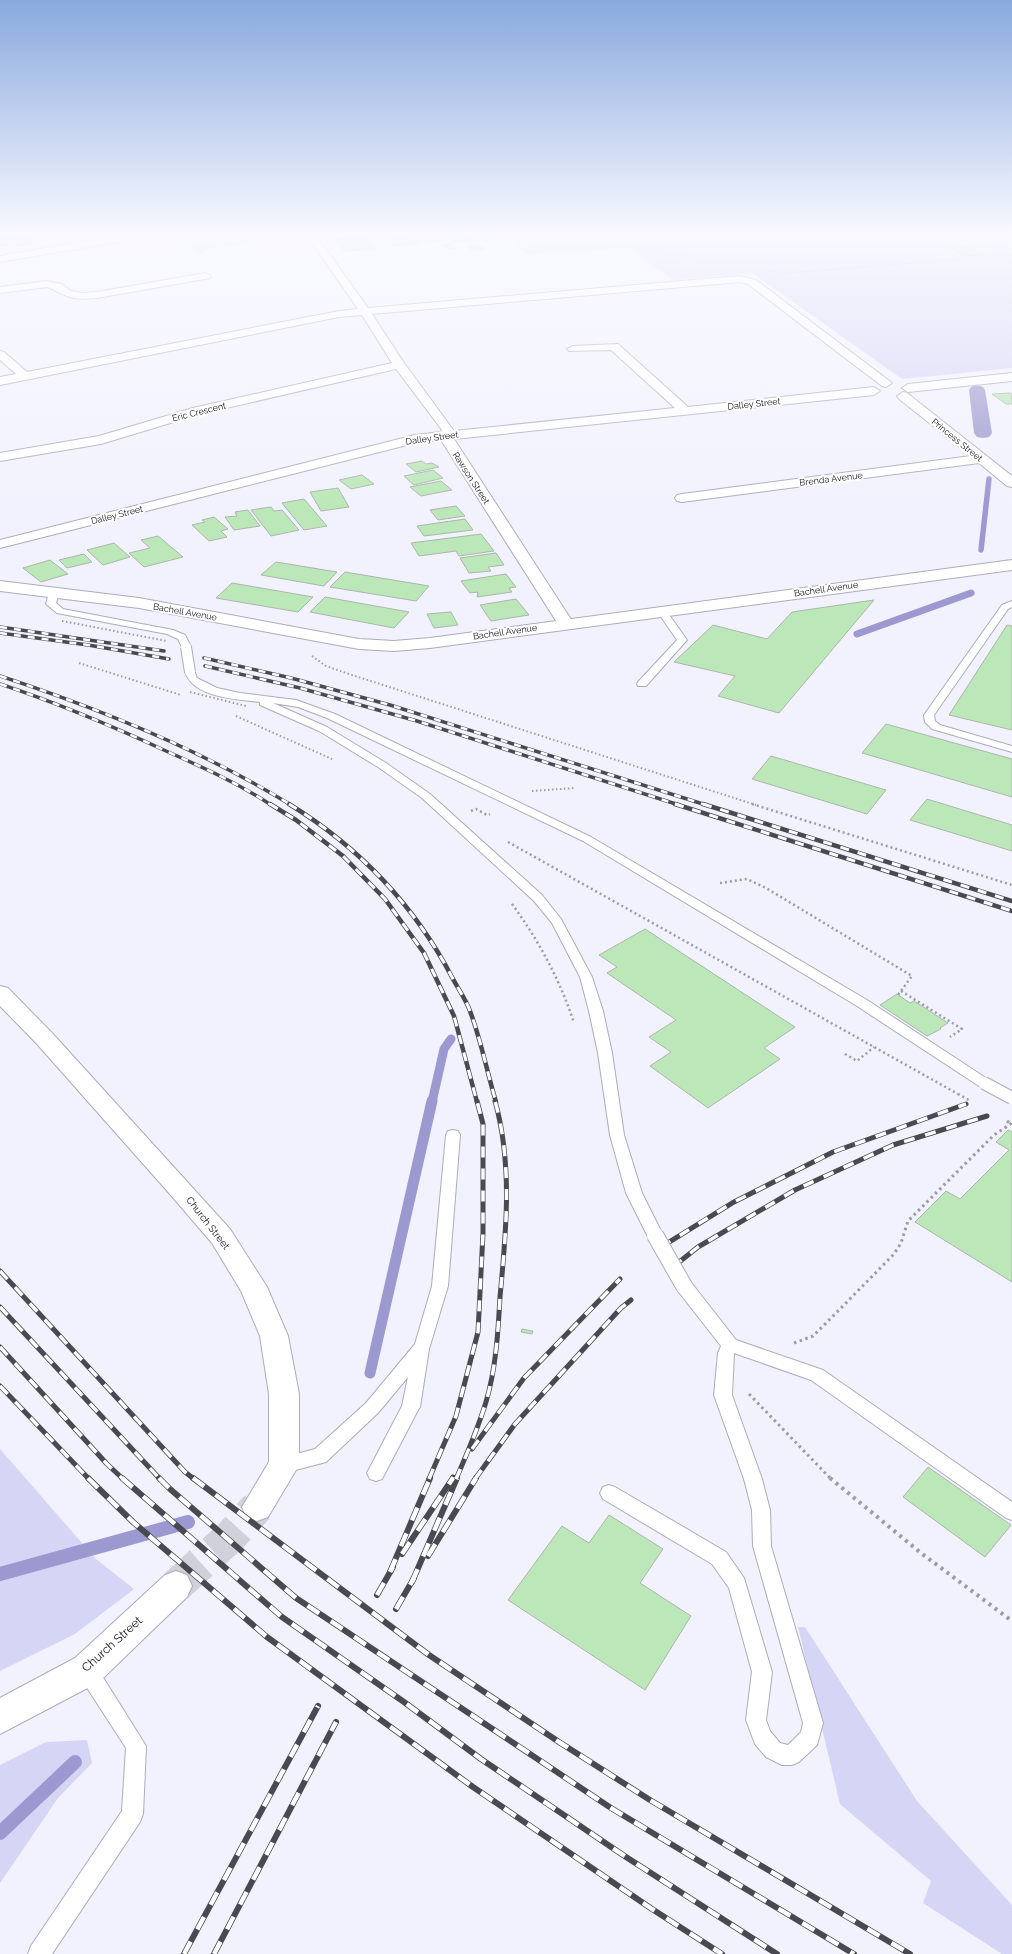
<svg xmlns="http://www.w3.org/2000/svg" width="1012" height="1954" font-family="Raleway,sans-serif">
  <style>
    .green { fill: #d5d5f6 }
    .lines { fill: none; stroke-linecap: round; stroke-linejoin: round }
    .stream-far4 { stroke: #9b99cf; stroke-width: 5.5 }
    .stream-far3 { stroke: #9b99cf; stroke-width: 7 }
    .stream-far2 { stroke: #9b99cf; stroke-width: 9 }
    .stream-far1 { stroke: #9b99cf; stroke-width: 11 }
    .stream { stroke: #9b99cf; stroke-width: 14 }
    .canal { fill: #9b99cf; fill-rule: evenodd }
    .building { fill: #bce8b9; stroke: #acb6ab }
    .secondary-tunnel { stroke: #d1d1dc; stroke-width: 34; stroke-dasharray: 34 17; stroke-linecap: butt }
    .lane-casing { stroke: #acacba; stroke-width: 2 }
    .street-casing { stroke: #acacba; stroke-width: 2 }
    .secondary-casing { stroke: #acacba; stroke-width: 2 }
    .path-far4 { stroke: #9c9ca5; stroke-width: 1; stroke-dasharray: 1 1.5; stroke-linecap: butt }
    .path-far3 { stroke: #9c9ca5; stroke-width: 2; stroke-dasharray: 1.5 2.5; stroke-linecap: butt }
    .path-far2 { stroke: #9c9ca5; stroke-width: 2.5; stroke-dasharray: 2 3; stroke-linecap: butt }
    .path-far1 { stroke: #9c9ca5; stroke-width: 3; stroke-dasharray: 2.5 3.5; stroke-linecap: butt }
    .path { stroke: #9c9ca5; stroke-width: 4; stroke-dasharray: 3 4.5; stroke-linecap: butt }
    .lane { fill: #fff; fill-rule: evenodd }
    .street { fill: #fff; fill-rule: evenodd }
    .secondary { fill: #fff; fill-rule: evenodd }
    .rail-far3-casing { stroke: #494951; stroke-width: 3.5 }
    .rail-far2-casing { stroke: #494951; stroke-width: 4.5 }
    .rail-far1-casing { stroke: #494951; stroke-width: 5 }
    .rail-casing { stroke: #494951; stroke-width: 6 }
    .rail-far3 { stroke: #fff; stroke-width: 2.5; stroke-dasharray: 7; stroke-linecap: butt }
    .rail-far2 { stroke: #fff; stroke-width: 3; stroke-dasharray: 9; stroke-linecap: butt }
    .rail-far1 { stroke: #fff; stroke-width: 3.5; stroke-dasharray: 11; stroke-linecap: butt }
    .rail { stroke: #fff; stroke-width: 4.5; stroke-dasharray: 14; stroke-linecap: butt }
    .lane-bridge-far2-casing { stroke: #acacba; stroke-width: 12; stroke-linecap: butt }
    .lane-bridge-far1-casing { stroke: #acacba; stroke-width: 14; stroke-linecap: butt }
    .lane-bridge-casing { stroke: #acacba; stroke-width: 18; stroke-linecap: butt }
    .path-bridge-far1 { stroke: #9c9ca5; stroke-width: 2; stroke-dasharray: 1.5 2.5; stroke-linecap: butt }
    .path-bridge { stroke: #9c9ca5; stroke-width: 2.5; stroke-dasharray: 2 3; stroke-linecap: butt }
    .lane-bridge-far2 { stroke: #fff; stroke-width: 10 }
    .lane-bridge-far1 { stroke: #fff; stroke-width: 12 }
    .lane-bridge { stroke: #fff; stroke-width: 16 }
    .labels { text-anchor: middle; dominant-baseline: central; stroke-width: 4; stroke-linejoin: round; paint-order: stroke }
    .far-street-label { font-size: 9px; fill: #18181e; stroke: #fff }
    .street-label { font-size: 10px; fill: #18181e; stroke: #fff }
    .near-street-label { font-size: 12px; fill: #18181e; stroke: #fff }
  </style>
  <rect width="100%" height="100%" fill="#f2f2fe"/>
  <!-- green -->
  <g class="green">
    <path d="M504 234H533L543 244 667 234H1012V368L902 379 752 273 673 280 629 248 527 255Z"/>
    <path d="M164 235H169L271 237V239L209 249 201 255Z"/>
    <path d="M0 1449 96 1559 134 1589 75 1634 0 1671Z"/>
    <path d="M798 1627H805L917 1801 1012 1905V1954H1002L923 1903 931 1881 840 1804Z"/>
    <path d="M87 1740 92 1763 58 1798 0 1883V1765L46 1742Z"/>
  </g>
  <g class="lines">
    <!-- stream-far4 -->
    <path class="stream-far4" d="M981 550 989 479"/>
    <!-- stream-far3 -->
    <path class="stream-far3" d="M857 634 971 593"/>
    <!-- stream-far2 -->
    <path class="stream-far2" d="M432 1102 444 1049 451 1039"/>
    <!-- stream-far1 -->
    <path class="stream-far1" d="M370 1373 432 1101"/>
    <!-- stream -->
    <g class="stream">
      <path d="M0 1574 188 1522"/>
      <path d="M0 1833 75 1762"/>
    </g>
    <!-- canal -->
    <path class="canal" d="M977 385 983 387 985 390 992 433 989 437 983 438 977 437 974 433 969 390 971 387Z"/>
  </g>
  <!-- building -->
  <g class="building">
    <path d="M0 234H22L12 236 18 241 27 239 33 243 11 247 9 245 1 246Z"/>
    <path d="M47 234 49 236 18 241 12 236Z"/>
    <path d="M417 234H436L442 241 424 242Z"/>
    <path d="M443 234H469L476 241 453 242Z"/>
    <path d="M475 234H494L498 240 482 242Z"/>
    <path d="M375 235H381L388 241H380Z"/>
    <path d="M411 235 414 241 418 240 421 243 394 246 389 238Z"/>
    <path d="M366 237 370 242 339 244 335 239Z"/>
    <path d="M366 244 373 245 376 249 344 251 339 246Z"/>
    <path d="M451 244 455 249H447L442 245Z"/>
    <path d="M481 246 484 249 471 250 468 247Z"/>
    <path d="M969 247 983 255 965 256 951 248Z"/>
    <path d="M1011 393 1012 404H1006L992 394Z"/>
    <path d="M422 461 426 464 432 463 439 467 416 472 406 464Z"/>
    <path d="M433 470 443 478 414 485 404 476Z"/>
    <path d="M362 475 374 484 351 489 339 480Z"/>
    <path d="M441 481 452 490 421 496 410 487Z"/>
    <path d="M338 488 349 507 321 511 310 492Z"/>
    <path d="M304 499 327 526 304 530 282 503Z"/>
    <path d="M456 506 465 516 438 520 430 510Z"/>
    <path d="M271 507 274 511 282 510 299 530 271 536 251 510Z"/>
    <path d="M248 510 260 526 234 530 225 517 237 516 235 512Z"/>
    <path d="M214 517 228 529 221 531 227 537 209 541 192 525 205 522 202 520Z"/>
    <path d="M465 519 473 530 424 536 417 526Z"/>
    <path d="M481 534 494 551 459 556 456 551 419 556 411 543Z"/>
    <path d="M158 536 183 557 144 567 129 553 150 548 141 540Z"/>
    <path d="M114 543 130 557 103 565 87 550Z"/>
    <path d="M496 553 504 565 488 567 491 571 469 573 460 558Z"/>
    <path d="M84 554 92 562 67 568 59 560Z"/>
    <path d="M50 560 68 574 41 582 23 568Z"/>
    <path d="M276 562 337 572 324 586 261 575Z"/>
    <path d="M345 572 429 586 416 601 330 587Z"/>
    <path d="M506 574 516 587 509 588 512 592 477 597 478 592 470 593 461 581Z"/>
    <path d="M232 583 313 597 298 612 216 598Z"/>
    <path d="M325 597 409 612 394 628 310 612Z"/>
    <path d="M516 599 529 615 491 621 480 605Z"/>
    <path d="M874 600 779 713 718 696 735 676 674 662 713 625 767 639 792 612Z"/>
    <path d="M451 612 458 625 434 628 427 614Z"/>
    <path d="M1007 625 1012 626V730L949 715Z"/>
    <path d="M886 724 1012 759V797L862 753Z"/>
    <path d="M771 756 886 790 867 814 752 779Z"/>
    <path d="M927 799 1012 825V851L910 820Z"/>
    <path d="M645 929 795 1027 764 1048 780 1059 708 1108 650 1066 671 1052 649 1037 676 1020 607 973 617 967 599 955Z"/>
    <path d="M897 994 910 1003 914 1001 948 1023 940 1028 941 1029 927 1036 880 1005Z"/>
    <path d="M1008 1130 1012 1132V1282L915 1222 946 1191 960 1199 1009 1150 996 1142Z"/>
    <path d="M522 1329 533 1331 532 1334 521 1332Z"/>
    <path d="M928 1467 1011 1525 985 1557 903 1497Z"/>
    <path d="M609 1515 663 1549 640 1583 691 1616 645 1690 508 1600 562 1526 589 1543Z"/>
  </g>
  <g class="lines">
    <!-- secondary-tunnel -->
    <path class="secondary-tunnel" d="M176 1586 231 1536 257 1507"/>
    <!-- lane casing -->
    <g class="lane-casing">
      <g id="lane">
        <path d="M54 590 59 593 56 603 63 609 173 630 185 635 191 647 186 650 183 649 178 639 167 634 57 613 46 604 49 593Z"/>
        <path d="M1012 601V607L1008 609 934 715 935 721 940 725 1012 746V752L932 729 925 722 924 715 1002 605Z"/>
        <path d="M662 608 665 609 687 640 646 686H638L637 684 638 682 677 640 657 611Z"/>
        <path d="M190 669 194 670 197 678 217 688 240 693 296 700 335 714 591 837 867 1000 989 1080 991 1083 989 1086 984 1088 979 1086 857 1006 583 841 327 718 298 707 273 703 327 727 386 763 430 794 542 895 561 919 592 977 603 1011 612 1053 624 1135 642 1193 663 1235 661 1239 655 1241 649 1239 626 1193 610 1135 598 1053 589 1011 580 977 552 923 534 901 422 798 378 767 319 731 260 705V702C236 699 194 698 185 672Z"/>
        <path d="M453 1130 458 1131 460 1135 448 1286 429 1349 420 1407 417 1412 382 1479 376 1481 370 1479 367 1473 402 1406 408 1377 378 1413 326 1462 284 1473 278 1471 275 1465 278 1459 315 1449 366 1403 415 1344 432 1286 446 1135 448 1131Z"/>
        <path d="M684 1280 690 1281 736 1340 823 1370 1012 1502V1520L1006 1518 811 1380 734 1353 732 1395 762 1479 770 1510 771 1546 823 1723 817 1745 799 1762 792 1765H782L766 1757 755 1744 746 1720 752 1672 729 1588 712 1564 603 1499 600 1493 603 1487 609 1485 615 1487 726 1552 744 1578 772 1672 766 1720 770 1731 780 1743 788 1745 801 1732 803 1723 753 1546 752 1510 744 1479 714 1395 718 1353 721 1346 678 1291 676 1286 678 1281Z"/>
        <path d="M87 1660 94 1663 146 1746 143 1814 140 1822 52 1954H28L31 1946 122 1811 126 1748 80 1677 77 1670 80 1663Z"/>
      </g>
    </g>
    <!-- street casing -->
    <g class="street-casing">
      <g id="street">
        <path d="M59 234H70L87 246 82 249 79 248Z"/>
        <path d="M306 234H315L368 308 740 276 756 280 892 383 886 387 882 386 748 284 740 282 372 314 404 363 454 431 675 408 611 350 569 351 567 349 573 346 618 344 688 407 874 387 880 391 874 395 454 439 574 624 572 627 566 629 560 627 558 624 441 440 415 443 0 548V540L415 435 441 432 442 430 396 369 200 414 101 444 0 461V453L99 436 193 408 392 363 362 315 339 317 0 385V377L16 374 0 360V351L4 352 27 372 339 311 358 309Z"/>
        <path d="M206 273 211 276 210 278 97 298C86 299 75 300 65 295 58 293 54 289 47 287L0 293V287L47 281 61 284 71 291 82 293 97 292Z"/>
        <path d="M1012 373V381L908 392 902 388 908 384Z"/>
        <path d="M903 392 907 393 1012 476V487L1007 486 979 463 682 502 677 501 675 498 677 495 682 494 971 456 899 399 897 396Z"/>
      </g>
    </g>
    <!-- secondary casing -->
    <g class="secondary-casing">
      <g id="secondary">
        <path d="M127 234H151L147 237 0 262V256Z"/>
        <path d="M1012 560V570L430 648 394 651 359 649 139 608 0 591V581L139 598 359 639 394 641 430 638Z"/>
        <path d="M0 986 8 988 53 1034 230 1229 267 1287 288 1336 299 1394V1465L268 1517 257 1521 246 1517 242 1507 269 1462V1394L260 1336 241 1291 212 1243 169 1193 37 1044 0 1006Z"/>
        <path d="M176 1571 187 1575 192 1586 187 1597 99 1682 0 1734V1698L75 1658 165 1575Z"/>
      </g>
    </g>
    <!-- path-far4 -->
    <g class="path-far4">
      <path d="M512 234C539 260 596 243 630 246 656 249 683 257 708 262"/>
      <path d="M166 236 293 238"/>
      <path d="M173 236 201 251 198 256 203 258"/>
      <path d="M200 250 260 239"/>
      <path d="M770 271 789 273"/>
      <path d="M789 273 1012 255"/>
    </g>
    <!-- path-far3 -->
    <g class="path-far3">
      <path d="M312 656 326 666 349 674 756 805"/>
      <path d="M79 663 181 695"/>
      <path d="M236 716 334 760"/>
      <path d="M532 791 575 788"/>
    </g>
    <!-- path-far2 -->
    <g class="path-far2">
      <path d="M752 804 1012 885"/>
      <path d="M471 811 476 809 487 815 490 814"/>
      <path d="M508 842 958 1094"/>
      <path d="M720 883 747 879 766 888 912 976 898 995"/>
      <path d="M512 904C539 941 560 980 574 1023"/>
      <path d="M901 991 962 1029 950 1037"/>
      <path d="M845 1054 857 1061 874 1047"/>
    </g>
    <!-- path-far1 -->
    <g class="path-far1">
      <path d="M1007 1121 1011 1124"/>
      <path d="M794 1343 813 1336 844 1305 894 1254 901 1243 908 1221 994 1135 1012 1123"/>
      <path d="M749 1394 831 1479"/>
    </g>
    <!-- path -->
    <path class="path" d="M830 1478 921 1553 1012 1621"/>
    <!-- lane -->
    <use href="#lane" class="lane"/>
    <!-- street -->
    <use href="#street" class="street"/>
    <!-- secondary -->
    <use href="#secondary" class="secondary"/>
    <!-- rail-far3 casing -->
    <g class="rail-far3-casing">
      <g id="rail-far3">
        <path d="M0 627 164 651"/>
        <path d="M0 633 88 645 169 659"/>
        <path d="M204 658 291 678 390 705 706 805"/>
        <path d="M205 666 300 688 417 721 679 805"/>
        <path d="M0 676C100 709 200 749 291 805"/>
        <path d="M0 684C57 703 112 726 166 751 202 767 238 783 271 805"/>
      </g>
    </g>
    <!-- rail-far2 casing -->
    <g class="rail-far2-casing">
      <g id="rail-far2">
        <path d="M270 804 296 820 343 856 385 899 424 953 454 1016 477 1102"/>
        <path d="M289 804C359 847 415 906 453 979 459 990 466 1000 470 1011 481 1040 487 1072 496 1102"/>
        <path d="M675 804 1012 911"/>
        <path d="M703 804 1012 901"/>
      </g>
    </g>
    <!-- rail-far1 casing -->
    <g class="rail-far1-casing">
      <g id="rail-far1">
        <path d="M661 1247 732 1203 833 1152 966 1104"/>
        <path d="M673 1267 698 1247 795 1190 893 1145 987 1116"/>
        <path d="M0 1271 185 1472 194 1479"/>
        <path d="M0 1307 160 1479"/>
        <path d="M0 1347 107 1464 123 1479"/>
        <path d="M0 1386 89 1479"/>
        <path d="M472 1449 524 1378 620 1279"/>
        <path d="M429 1479 456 1416 478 1332 483 1233V1124L477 1101"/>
        <path d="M452 1479 453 1477"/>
        <path d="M456 1479C467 1454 478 1428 486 1402 496 1368 498 1333 500 1297 506 1233 513 1165 495 1101"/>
        <path d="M475 1479 515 1424 621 1308 631 1300"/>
      </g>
    </g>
    <!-- rail casing -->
    <g class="rail-casing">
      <g id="rail">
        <path d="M88 1478 133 1522 267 1637 473 1787 652 1909 722 1954"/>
        <path d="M122 1478 282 1617 404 1702 481 1759 626 1857 777 1954"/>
        <path d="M159 1478 170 1489 296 1598 611 1808 854 1954"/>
        <path d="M193 1478 429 1655 559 1742 650 1800 910 1954"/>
        <path d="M402 1554 453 1478"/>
        <path d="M428 1556 476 1478"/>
        <path d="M390 1572 430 1478"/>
        <path d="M412 1582 457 1478"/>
        <path d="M377 1595 393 1567"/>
        <path d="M396 1609 414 1578"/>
        <path d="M184 1954 318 1706"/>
        <path d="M214 1954 336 1722"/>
      </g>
    </g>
    <!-- rail-far3 -->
    <use href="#rail-far3" class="rail-far3"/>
    <!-- rail-far2 -->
    <use href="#rail-far2" class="rail-far2"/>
    <!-- rail-far1 -->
    <use href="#rail-far1" class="rail-far1"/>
    <!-- rail -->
    <use href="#rail" class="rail"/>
    <!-- lane-bridge-far2 casing -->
    <g class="lane-bridge-far2-casing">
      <path id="lane-bridge-far2" d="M186 647 190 672"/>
    </g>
    <!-- lane-bridge-far1 casing -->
    <g class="lane-bridge-far1-casing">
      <path id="lane-bridge-far1" d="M984 1083 1012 1098"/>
    </g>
    <!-- lane-bridge casing -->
    <g class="lane-bridge-casing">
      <path id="lane-bridge" d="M655 1235 684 1286"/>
    </g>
    <!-- path-bridge-far1 -->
    <g class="path-bridge-far1">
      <path d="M62 621 167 641"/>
      <path d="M190 692 246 706"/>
    </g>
    <!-- path-bridge -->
    <path class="path-bridge" d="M958 1094 969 1100"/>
    <!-- lane-bridge-far2 -->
    <use href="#lane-bridge-far2" class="lane-bridge-far2"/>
    <!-- lane-bridge-far1 -->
    <use href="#lane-bridge-far1" class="lane-bridge-far1"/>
    <!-- lane-bridge -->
    <use href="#lane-bridge" class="lane-bridge"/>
  </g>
  <!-- sky -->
  <linearGradient id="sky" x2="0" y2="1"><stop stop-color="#89a9de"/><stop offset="0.46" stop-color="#f9f9ff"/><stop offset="1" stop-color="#f9f9ff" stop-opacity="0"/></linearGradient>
  <rect width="1012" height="508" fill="url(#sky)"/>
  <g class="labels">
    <!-- far-street labels -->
    <g class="far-street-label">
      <text transform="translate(754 404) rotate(-6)">Dalley Street</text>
      <text transform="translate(199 412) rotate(-14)">Eric Crescent</text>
      <text transform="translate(432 438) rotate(-8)">Dalley Street</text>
      <text transform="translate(957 440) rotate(39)">Princess Street</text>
      <text transform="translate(471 478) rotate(57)">Rawson Street</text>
      <text transform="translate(831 479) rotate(-7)">Brenda Avenue</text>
      <text transform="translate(117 515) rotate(-14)">Dalley Street</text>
      <text transform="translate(826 589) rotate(-8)">Bachell Avenue</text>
      <text transform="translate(185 612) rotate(10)">Bachell Avenue</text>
      <text transform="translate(505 632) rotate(-8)">Bachell Avenue</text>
    </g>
    <!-- street labels -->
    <g class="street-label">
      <text transform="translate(208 1223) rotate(52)">Church Street</text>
    </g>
    <!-- near-street labels -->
    <g class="near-street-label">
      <text transform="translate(112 1644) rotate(-42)">Church Street</text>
    </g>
  </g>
</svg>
